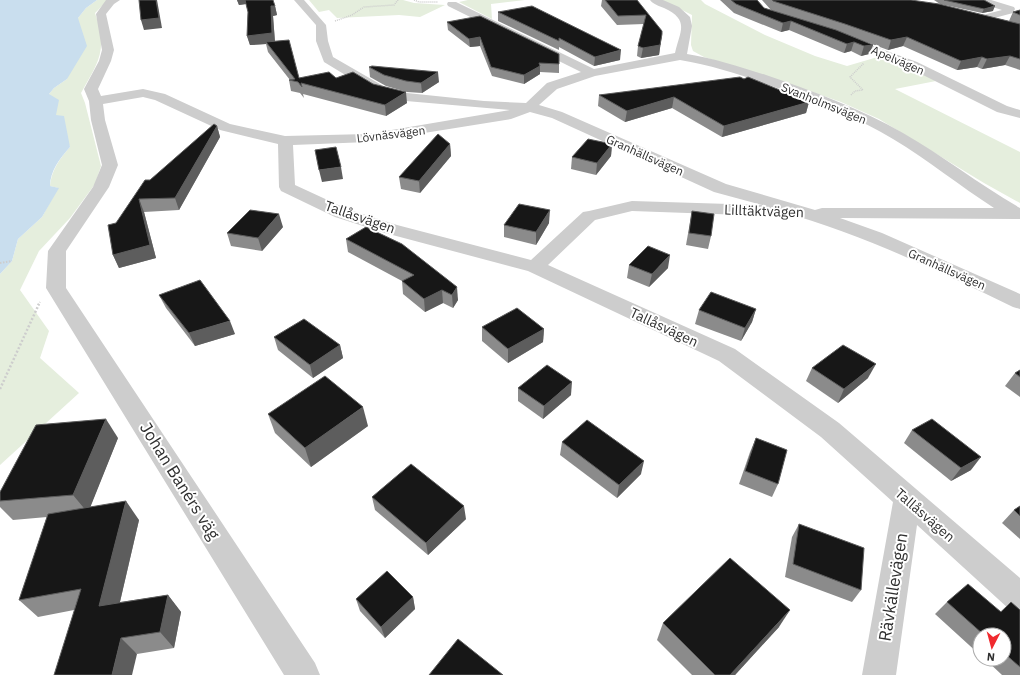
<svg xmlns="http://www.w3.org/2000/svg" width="1020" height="675" font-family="'IBM Plex Sans',sans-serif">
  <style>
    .green { fill: #e5eedd }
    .water { fill: #c9deee }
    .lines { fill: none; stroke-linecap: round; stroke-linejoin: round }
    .path-far2 { stroke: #cdcdcd; stroke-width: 1.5; stroke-dasharray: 1 1; stroke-linecap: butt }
    .path-far1 { stroke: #cdcdcd; stroke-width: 2; stroke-dasharray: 1.5 1.5; stroke-linecap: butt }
    .path { stroke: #cdcdcd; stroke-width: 2.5; stroke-dasharray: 2 2; stroke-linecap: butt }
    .street { fill: #cdcdcd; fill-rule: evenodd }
    .wall { fill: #8b8b8b }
    .shaded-wall { fill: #5d5d5d }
    .building { fill: #171717; stroke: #5d5d5d }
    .labels { text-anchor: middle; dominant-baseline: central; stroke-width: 4; stroke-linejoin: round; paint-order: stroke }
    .far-street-label { font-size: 12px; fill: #303030; stroke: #fff }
    .street-label { font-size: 14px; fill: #303030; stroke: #fff }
    .near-street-label { font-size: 17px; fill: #303030; stroke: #fff }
  </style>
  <rect width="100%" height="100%" fill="#fff"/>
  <!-- green -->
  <g class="green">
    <path d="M97 0H111L102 6 95 13C108 50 99 61 81 93L85 103 101 166 95 184 70 218 39 251 20 290 49 331 40 358 79 393 0 465V274L12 261 18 239 42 217 58 188 50 186C51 171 60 158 70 147L55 115 49 94 54 88 67 79 78 18 86 8Z"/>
    <path d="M309 0H403L414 3 445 5 420 17 399 15 337 18 329 10 319 12Z"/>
    <path d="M468 0H525L491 4 492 19 459 2Z"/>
    <path d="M662 0H701L705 4 765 35 815 56 847 66 881 56 904 64 936 81 895 89 1020 152V203L984 183 879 119 841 102 784 82 704 57 693 51 691 45 692 15Z"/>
  </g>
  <!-- water -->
  <path class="water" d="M0 0H97L86 8 78 18 87 46 67 79 54 88 49 94 59 100 56 115 64 116 70 147C60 158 50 171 50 186L59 188 42 217 18 239 12 261 0 274Z"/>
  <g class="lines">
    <!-- path-far2 -->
    <g class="path-far2">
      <path d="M414 0 419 2H438"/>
      <path d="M335 21 352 15 364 7 394 5 398 0"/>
      <path d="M851 95 855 91 863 90 850 77 864 63"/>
    </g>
    <!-- path-far1 -->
    <g class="path-far1">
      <path d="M0 263 12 261"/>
      <path d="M38 305 40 302"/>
    </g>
    <!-- path -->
    <path class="path" d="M0 389 39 304"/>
    <!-- street -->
    <g class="street">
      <path d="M106 0H120L114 4 106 14 114 50 111 61 98 89 101 96 143 89 165 94 230 124 285 136 368 134 510 110 406 101 375 93 324 62 316 41V25L294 0H304L326 25 328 41 333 57 385 87 407 93 484 101 526 103 547 83 581 72 448 6 447 4 448 2H456L594 69 675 53C680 31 690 20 664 8 659 6 653 4 650 0H663L679 7 690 17 692 26 687 54C713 58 740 67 766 75 812 91 860 108 903 133 943 156 980 185 1020 208V219H1017L840 218 882 233 1020 294V309L1013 307C937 270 861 234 780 211L778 215 772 216 632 211 595 220 548 265 735 349 839 423 1020 578V613L1009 609 917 525 896 675H862L893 502 821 437 719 361 528 271 385 233 335 217 281 191 279 187 278 144 220 130 155 100 143 97 103 104 105 120 118 165 109 187 66 251V288L315 663 320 675H284L46 288 48 251 93 187 102 165 91 120 89 101 84 89 99 61 102 50 96 14ZM680 60C717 66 753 79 788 92 824 105 860 119 893 139 928 160 960 186 994 208H822L815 210 726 184 562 112 539 105 557 89 595 76ZM530 112 552 118 714 192 762 205 632 201 589 211 583 212 531 260 397 225 347 209 295 185 293 145 368 142 511 119Z"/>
      <path d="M983 0H991L1014 7 1015 9 1013 13 983 21 979 20 978 18 979 16 1002 10 983 4 982 2Z"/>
      <path d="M843 35 917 62 1007 106 1020 110V118L997 112 909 68 839 40 837 38 839 36Z"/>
    </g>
  </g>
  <!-- wall -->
  <g class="wall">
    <path d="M237 0 275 6 277 15 273 16 275 41 299 78H336L373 84 407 103 386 116 303 94 304 98 300 93 291 91 289 80H290L268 52 266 44 250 45 247 36 248 12 246 4 239 5Z"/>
    <path d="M602 0H637L662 34 659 55 641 58 637 56 638 46 644 24 617 25 601 6Z"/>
    <path d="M720 0H757L764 8 818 25 771 10 762 0H911L1009 21 1013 12 1020 10V70L1005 65 982 69 977 67 957 70 903 46 888 50 839 32 873 45 869 54 861 56 851 51 844 53 789 30 781 32 734 13Z"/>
    <path d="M934 0H984L993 11 982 13 940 4Z"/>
    <path d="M498 12 620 60 594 66 559 47V50L498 21Z"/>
    <path d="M447 22 559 64V73L540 72V74L524 84 492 76 480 46 470 47 448 30Z"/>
    <path d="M369 67 439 82 422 93 407 92 386 86 370 77Z"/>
    <path d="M744 79 809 102 806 113 722 137 672 108 625 122 598 106 599 95Z"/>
    <path d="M217 126 220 137 179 210 144 212 156 258 119 268 113 255 116 223 150 180Z"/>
    <path d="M450 144 451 156 420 193 401 189 399 177Z"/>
    <path d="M612 144 611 156 596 175 571 169 572 157Z"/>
    <path d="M692 211 711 236 708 249 686 245Z"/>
    <path d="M549 223 536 245 504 237V225Z"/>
    <path d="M283 227 262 251 231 246 227 233Z"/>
    <path d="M366 227 458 300 453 308 443 303 425 312 403 294 402 281 348 252 346 239Z"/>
    <path d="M629 265 668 268 649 287 627 278Z"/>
    <path d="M159 295 235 334 195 346 166 308Z"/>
    <path d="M756 309 752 322 741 341 695 324 699 310Z"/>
    <path d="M482 327 544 329 543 342 508 363 482 341Z"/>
    <path d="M274 337 340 345 343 358 313 378 278 350Z"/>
    <path d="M812 368 868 378 838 403 806 381Z"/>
    <path d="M1020 370V397L1005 386 1015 373Z"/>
    <path d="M518 388 571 395 543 419 518 401Z"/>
    <path d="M268 414 368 426 311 467 275 433Z"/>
    <path d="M912 430 971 470 951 481 904 443Z"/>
    <path d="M118 438 90 507 139 520 120 602 168 595 181 612 174 648 137 654 74 610 38 617 19 600 47 517 13 520 0 507V492Z"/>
    <path d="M756 438 778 484 772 497 739 484 750 452Z"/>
    <path d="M562 442 641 474 617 498 560 455Z"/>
    <path d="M372 497 466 519 428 555 375 510Z"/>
    <path d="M1020 506V539L1002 523 1014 510Z"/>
    <path d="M799 524 861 590 852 602 785 577 792 537Z"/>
    <path d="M413 597 415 609 385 638 360 611 356 599Z"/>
    <path d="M947 602 1000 612 1011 602 1020 610V675H1002L985 659H1004V635H980V655L935 614Z"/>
    <path d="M663 623 779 627 735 675H692L657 640Z"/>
  </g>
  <!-- shaded-wall -->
  <g class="shaded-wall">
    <path d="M156 0H157L162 28 144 30 141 20Z"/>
    <path d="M237 0H245L246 4 239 5Z"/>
    <path d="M271 6H275L277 15 273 16 275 43 266 42V44L250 45 247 36Z"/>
    <path d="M995 6 993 11 982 13 984 9Z"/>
    <path d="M791 21 789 30 781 32 783 23Z"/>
    <path d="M662 34 659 55 641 58 643 48Z"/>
    <path d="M480 37V46L470 47 469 39Z"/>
    <path d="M907 37 903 46 888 50 891 40Z"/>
    <path d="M854 42 851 51 844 53 847 44Z"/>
    <path d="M873 45 869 54 861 56 864 46Z"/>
    <path d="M621 50 620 60 594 66 595 57Z"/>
    <path d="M1010 56 1005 65 982 69 987 59Z"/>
    <path d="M982 57 977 67 957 70 961 61Z"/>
    <path d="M540 66V74L524 84V75Z"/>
    <path d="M438 72 439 82 422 93 421 83Z"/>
    <path d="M406 92 407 103 386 116 385 105Z"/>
    <path d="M674 97 672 108 625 122 627 111Z"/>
    <path d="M809 102 806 113 722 137 724 126Z"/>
    <path d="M217 126 220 137 179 210 175 198Z"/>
    <path d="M450 144 451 156 420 193 419 181Z"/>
    <path d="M612 144 611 156 596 175 597 163Z"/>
    <path d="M341 167 343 179 322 182 319 170Z"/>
    <path d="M139 199 144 212 156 258 119 268 113 255Z"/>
    <path d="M550 210 549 223 536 245V232Z"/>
    <path d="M279 214 283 227 262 251 258 238Z"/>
    <path d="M670 255 668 268 649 287 652 274Z"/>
    <path d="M457 287 458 300 453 308 452 295Z"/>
    <path d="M442 290 443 303 425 312 424 299Z"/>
    <path d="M756 309 752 322 741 341 745 328Z"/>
    <path d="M230 321 235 334 195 346 189 333Z"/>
    <path d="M544 329 543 342 508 363V349Z"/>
    <path d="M340 345 343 358 313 378 310 365Z"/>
    <path d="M876 364 868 378 838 403 844 389Z"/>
    <path d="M572 382 571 395 543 419 544 406Z"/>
    <path d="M363 407 368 426 311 467 305 448Z"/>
    <path d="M106 419 118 438 88 513 73 495Z"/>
    <path d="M981 457 971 470 951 481 961 468Z"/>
    <path d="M644 461 641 474 617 498 619 485Z"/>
    <path d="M126 501 139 520 115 623 99 606Z"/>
    <path d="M464 506 466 519 428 555 426 543Z"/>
    <path d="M168 595 181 612 174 648 160 632Z"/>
    <path d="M413 597 415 609 385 638 381 627Z"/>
    <path d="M790 610 779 627 735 675H730Z"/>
    <path d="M121 638 137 654 132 675H112Z"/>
  </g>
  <!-- building -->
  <g class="building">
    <path d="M139 0H156L159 18 141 20Z"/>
    <path d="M245 0H273L275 6H271L272 33 247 36 248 12Z"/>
    <path d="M605 0H637L662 31V34L660 45 643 48 638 46 646 15 618 16Z"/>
    <path d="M731 0H757L764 8 836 30 873 45 864 46 854 42 847 44 791 21 783 23 736 4Z"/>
    <path d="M772 0H911L939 4 1020 24V59L1010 56 987 59 982 57 961 61 907 37 891 40 845 24 773 1Z"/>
    <path d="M944 0H984L995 6 984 9Z"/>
    <path d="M532 6 621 50 595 57 559 38V41L498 12Z"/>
    <path d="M1020 10V15L1013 12Z"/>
    <path d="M480 16 559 54V64L539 63 540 66 524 75 491 67 480 37 469 39 447 22Z"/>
    <path d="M289 40 299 78 329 72 336 78 353 72 373 84 406 92 385 105 301 83 302 87 298 82 289 80 295 79 266 42Z"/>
    <path d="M372 66 438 72 421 83 406 81 384 75 369 67Z"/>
    <path d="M740 77 744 79 748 77 809 102 724 126 674 97 627 111 599 95Z"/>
    <path d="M214 124 217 126 175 198 139 199 150 245 113 255 108 225 116 223 145 180H150Z"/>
    <path d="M438 134 450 144 419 181 399 177Z"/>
    <path d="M588 139 612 144 597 163 572 157Z"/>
    <path d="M336 147 341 167 319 170 315 150Z"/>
    <path d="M519 204 550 210 536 232 504 225Z"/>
    <path d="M250 210 279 214 258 238 227 233Z"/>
    <path d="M692 211 714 214 711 236 689 233Z"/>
    <path d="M366 227 402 244 457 287 452 295 442 290 424 299 402 281 414 275 346 239Z"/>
    <path d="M648 246 670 255 652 274 629 265Z"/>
    <path d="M200 280 230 321 189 333 159 295Z"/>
    <path d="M711 292 756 309 745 328 699 310Z"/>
    <path d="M517 308 544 329 508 349 482 327Z"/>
    <path d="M304 319 340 345 310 365 274 337Z"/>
    <path d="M843 345 876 364 844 389 812 368Z"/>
    <path d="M547 365 572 382 544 406 518 388Z"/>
    <path d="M1020 370V377L1015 373Z"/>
    <path d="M325 376 363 407 305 448 268 414Z"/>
    <path d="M106 419 73 495 0 501V492L36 425Z"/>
    <path d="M932 419 981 457 961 468 912 430Z"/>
    <path d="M587 420 644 461 619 485 562 442Z"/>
    <path d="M756 438 787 450 778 484 745 471Z"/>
    <path d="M411 464 464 506 426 543 372 497Z"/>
    <path d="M126 501 99 606 168 595 160 632 121 638 112 675H54L81 589 19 600 48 514Z"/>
    <path d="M1020 506V516L1014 510Z"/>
    <path d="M799 524 864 548 861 590 793 564Z"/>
    <path d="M730 558 790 610 730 675H715L663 623Z"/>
    <path d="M387 571 413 597 381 627 356 599Z"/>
    <path d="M968 584 1001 612 1011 602 1020 610V667L1004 653V635H984L947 602Z"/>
    <path d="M458 639 503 675H429Z"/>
  </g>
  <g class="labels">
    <!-- far-street labels -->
    <g class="far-street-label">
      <text transform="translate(898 60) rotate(23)">Apelvägen</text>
      <text transform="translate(824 103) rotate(22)">Svanholmsvägen</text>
      <text transform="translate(391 134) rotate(-7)">Lövnäsvägen</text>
      <text transform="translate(645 155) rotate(24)">Granhällsvägen</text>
      <text transform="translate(947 269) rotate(24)">Granhällsvägen</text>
    </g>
    <!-- street labels -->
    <g class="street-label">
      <text transform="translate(764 211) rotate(2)">Lilltäktvägen</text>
      <text transform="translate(360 217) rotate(19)">Tallåsvägen</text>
      <text transform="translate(664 327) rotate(25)">Tallåsvägen</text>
      <text transform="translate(925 515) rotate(41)">Tallåsvägen</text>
    </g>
    <!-- near-street labels -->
    <g class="near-street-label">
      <text transform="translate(180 481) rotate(58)">Johan Banérs väg</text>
      <text transform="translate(893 587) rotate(-81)">Rävkällevägen</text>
    </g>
  </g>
  <!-- north arrow -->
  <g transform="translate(992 647) rotate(186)"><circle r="19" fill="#ffffff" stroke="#acacac"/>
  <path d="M0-3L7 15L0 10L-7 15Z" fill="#f02a2f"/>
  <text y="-6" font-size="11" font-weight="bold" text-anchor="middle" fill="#303030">N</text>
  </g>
</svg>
